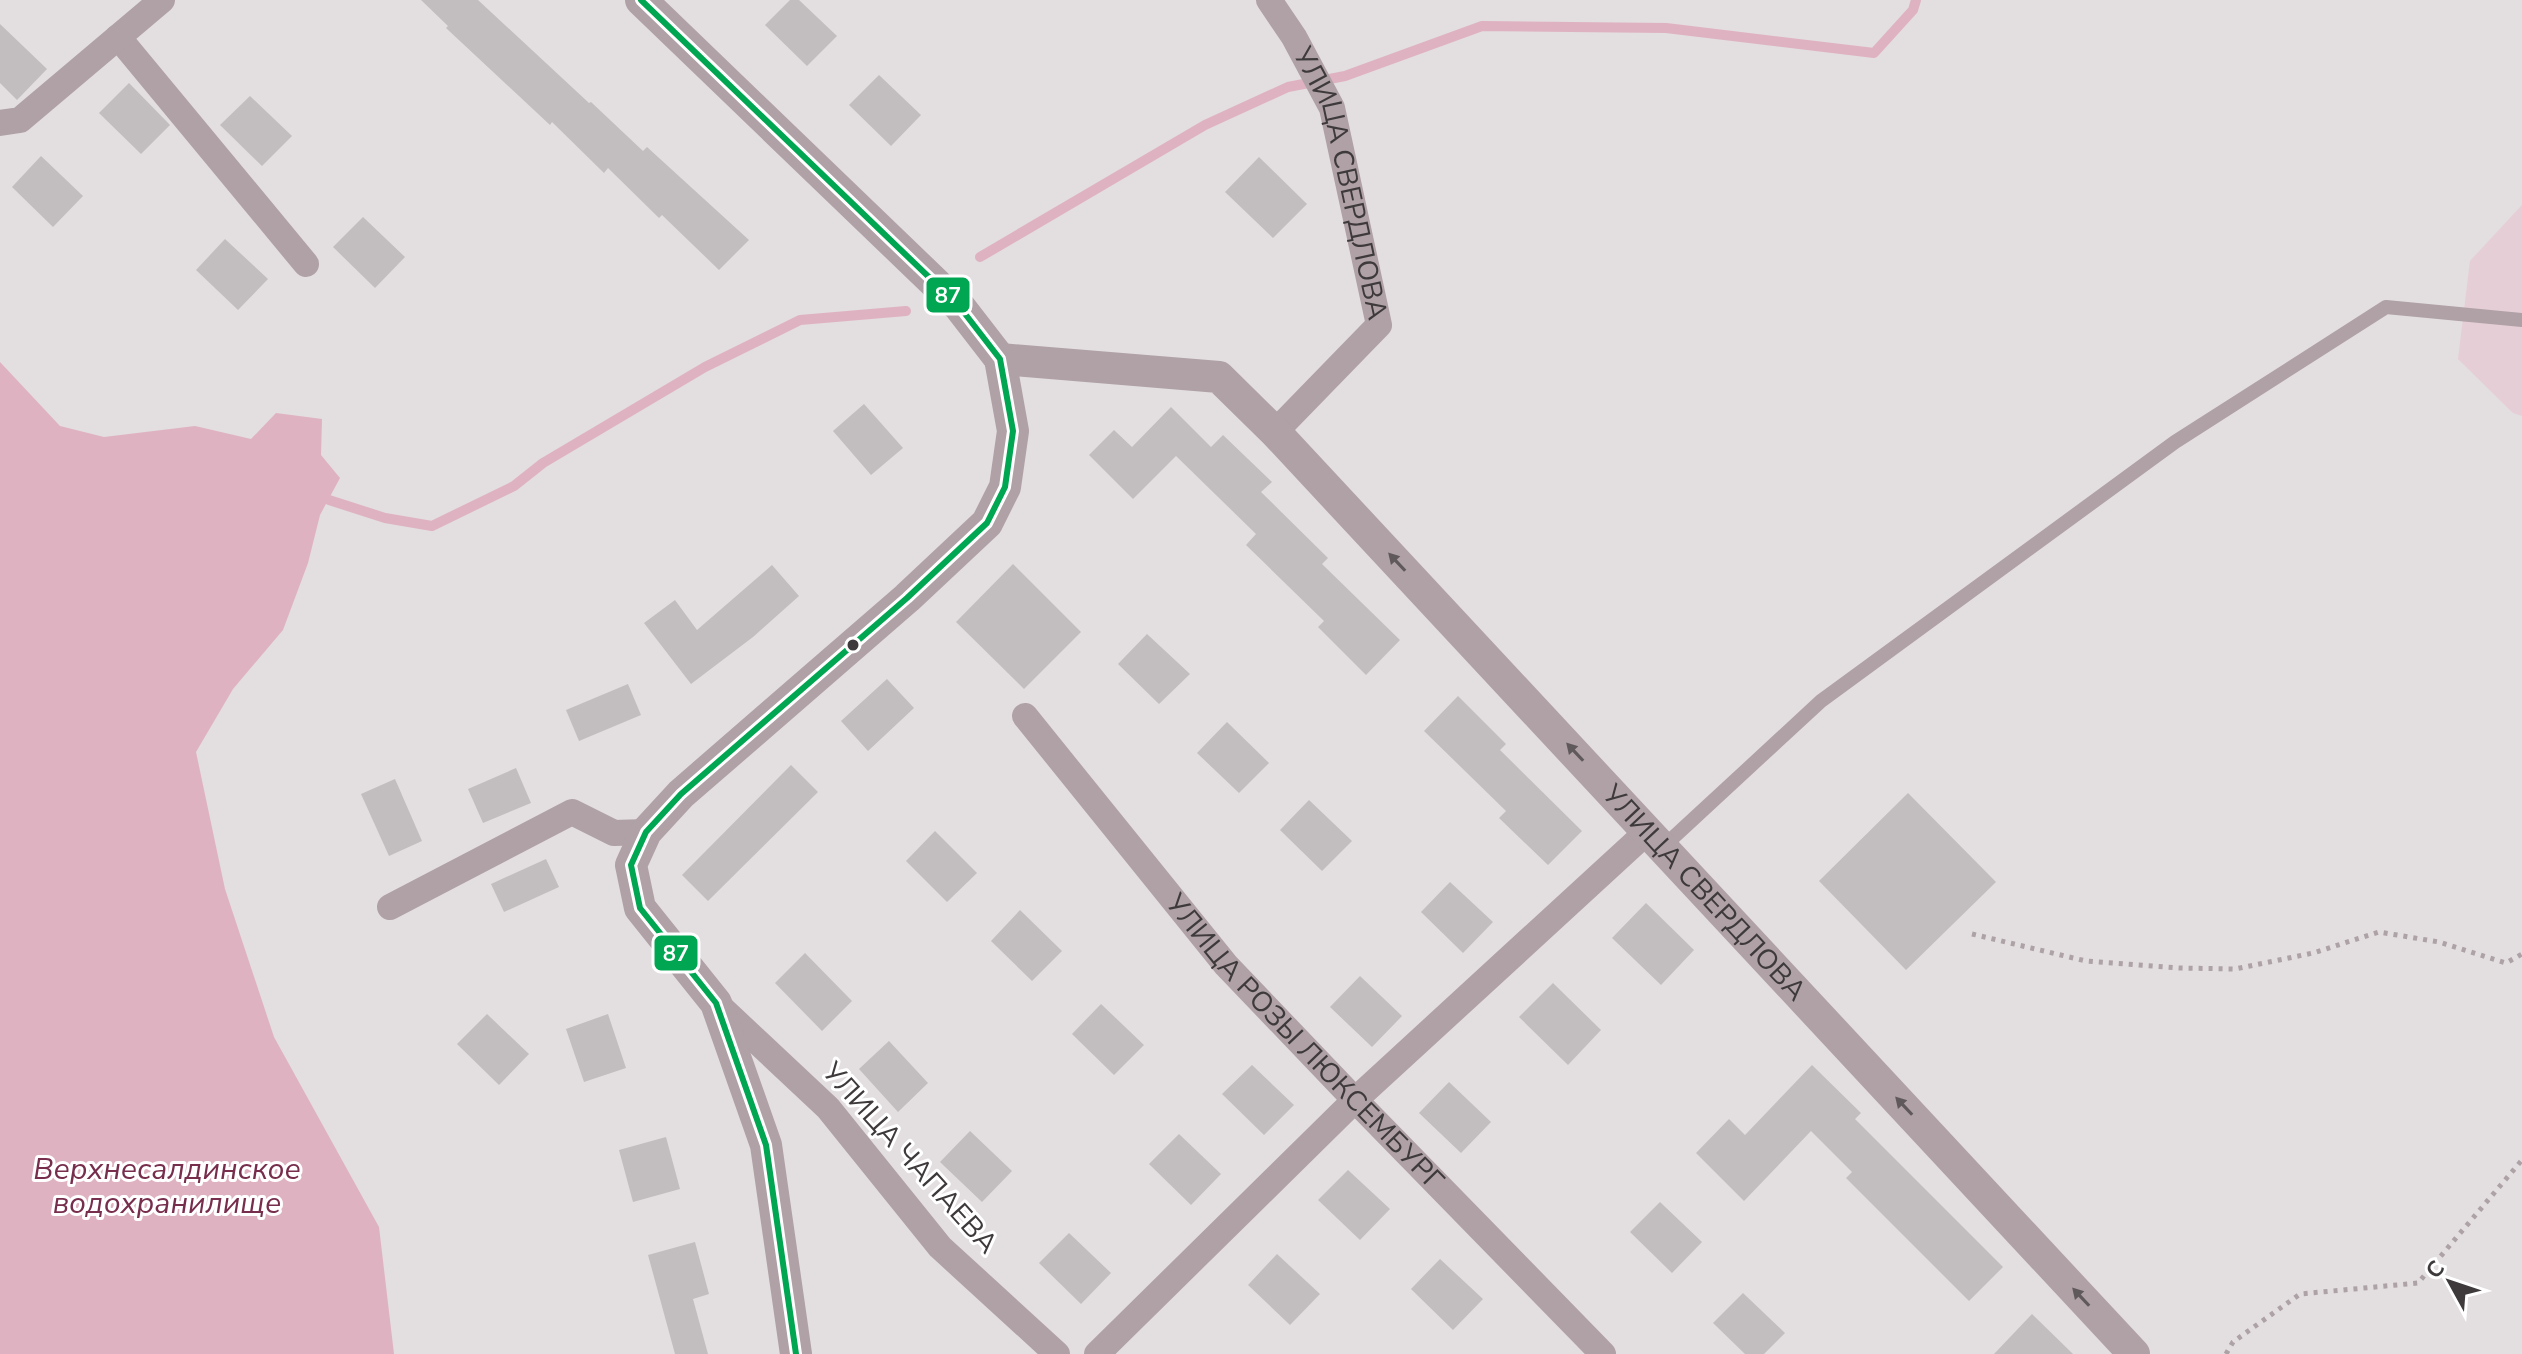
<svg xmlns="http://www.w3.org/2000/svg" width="2522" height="1354" font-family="'Nunito Sans',sans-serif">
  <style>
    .green { fill: #e6ced6 }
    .water { fill: #dfb2c1 }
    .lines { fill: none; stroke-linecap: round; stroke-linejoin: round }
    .stream { stroke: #dfb2c1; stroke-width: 10 }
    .building { fill: #c2bebf }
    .path { stroke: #ada2a5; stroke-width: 5; stroke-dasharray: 4 6; stroke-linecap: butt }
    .service { stroke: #afa1a6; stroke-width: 14 }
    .minor { stroke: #afa1a6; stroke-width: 26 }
    .tertiary { stroke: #afa1a6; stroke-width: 32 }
    .bus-1-casing { stroke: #fff; stroke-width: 12 }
    .bus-1 { stroke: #00a651; stroke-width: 6 }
    .oneway { fill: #60595b }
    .bus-dot { fill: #3e3a3b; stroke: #fff; stroke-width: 3 }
    .labels { text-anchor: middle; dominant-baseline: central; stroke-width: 6; stroke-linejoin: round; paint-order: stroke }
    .street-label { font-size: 28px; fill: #3e3a3b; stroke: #fff }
    .water-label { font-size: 30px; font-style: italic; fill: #772d4c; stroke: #fff }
    .line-badge { stroke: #fff; stroke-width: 3 }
    .badge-label { font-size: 22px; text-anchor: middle; font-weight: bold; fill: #fff }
  </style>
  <rect width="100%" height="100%" fill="#e3dedf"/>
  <!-- green -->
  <path class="green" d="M2522 205V416L2513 413 2458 359 2470 261Z"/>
  <!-- water -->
  <path class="water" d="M0 362 60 426 104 437 195 426 251 439 276 413 322 419 321 455 340 478 320 515 308 563 283 630 233 689 196 752 225 889 274 1037 379 1227 394 1354H0Z"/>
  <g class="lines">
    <!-- stream -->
    <g class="stream">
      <path d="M980 257 1205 125 1288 87 1345 76 1482 26 1666 28 1874 53 1913 10 1916 0"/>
      <path d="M329 500 385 518 432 526 514 486 543 463 705 367 800 320 906 311"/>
    </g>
  </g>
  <!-- building -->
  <g class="building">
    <path d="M421 0H478L589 103 591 102 643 151 647 147 749 240 719 270 662 215 659 218 608 168 604 173 552 122 550 125 446 28 448 26Z"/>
    <path d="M790 0H799L837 36 807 66 765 25Z"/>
    <path d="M0 24 47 69 17 100 0 83Z"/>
    <path d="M879 75 921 115 891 146 849 105Z"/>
    <path d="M129 83 170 125 141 154 99 113Z"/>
    <path d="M250 96 292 136 262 166 220 125Z"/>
    <path d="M41 156 83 196 53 227 12 187Z"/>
    <path d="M1259 157 1307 204 1273 238 1225 192Z"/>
    <path d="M363 217 405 257 375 288 333 247Z"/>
    <path d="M225 239 268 279 238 310 196 270Z"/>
    <path d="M864 404 903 448 871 475 833 431Z"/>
    <path d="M1171 407 1211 447 1223 435 1272 482 1261 492 1328 558 1322 564 1400 640 1366 675 1318 627 1324 621 1246 545 1256 534 1176 456 1133 499 1089 455 1114 430 1132 447Z"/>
    <path d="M1013 564 1081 632 1024 689 956 622Z"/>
    <path d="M772 565 799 596 753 637 691 684 644 623 675 600 697 630Z"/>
    <path d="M1147 634 1190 674 1159 704 1118 664Z"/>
    <path d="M887 679 914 708 868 751 841 721Z"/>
    <path d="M628 684 641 715 579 741 566 710Z"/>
    <path d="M1458 696 1506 744 1500 750 1582 831 1548 865 1499 818 1506 811 1424 731Z"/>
    <path d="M1227 722 1269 763 1239 793 1197 753Z"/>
    <path d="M791 765 818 792 708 901 682 875Z"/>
    <path d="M516 768 531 803 483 823 468 789Z"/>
    <path d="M395 779 422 841 389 856 361 794Z"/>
    <path d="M1908 793 1996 882 1906 970 1819 881Z"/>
    <path d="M1309 800 1352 841 1322 871 1280 830Z"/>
    <path d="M935 831 977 873 947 902 906 861Z"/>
    <path d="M546 859 559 887 504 912 491 884Z"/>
    <path d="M1450 882 1493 922 1463 953 1421 912Z"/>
    <path d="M1646 903 1694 950 1661 985 1612 938Z"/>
    <path d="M1020 910 1062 951 1032 981 991 941Z"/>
    <path d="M805 953 852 1001 822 1031 775 983Z"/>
    <path d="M1360 976 1402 1016 1372 1047 1330 1007Z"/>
    <path d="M1553 983 1601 1030 1568 1065 1519 1017Z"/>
    <path d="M1101 1004 1144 1045 1114 1075 1072 1034Z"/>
    <path d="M487 1014 529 1054 499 1085 457 1044Z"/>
    <path d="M608 1014 626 1068 584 1082 566 1029Z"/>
    <path d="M889 1041 928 1083 898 1112 859 1069Z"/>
    <path d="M1252 1065 1294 1105 1264 1135 1222 1094Z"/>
    <path d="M1812 1065 1861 1113 1855 1119 2003 1267 1969 1301 1846 1178 1852 1172 1811 1131 1744 1201 1696 1153 1729 1119 1745 1135Z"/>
    <path d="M1449 1082 1491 1122 1461 1153 1419 1113Z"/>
    <path d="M970 1131 1012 1171 982 1202 940 1162Z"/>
    <path d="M1179 1134 1221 1174 1191 1205 1149 1164Z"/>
    <path d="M666 1137 680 1189 633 1202 619 1150Z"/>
    <path d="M1348 1170 1390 1209 1360 1240 1318 1200Z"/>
    <path d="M1660 1202 1702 1242 1672 1273 1630 1232Z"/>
    <path d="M1069 1233 1111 1273 1081 1304 1039 1263Z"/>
    <path d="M695 1242 709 1294 693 1299 708 1354H675L648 1255Z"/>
    <path d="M1277 1254 1320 1294 1290 1325 1248 1285Z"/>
    <path d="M1440 1259 1483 1299 1453 1330 1411 1289Z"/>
    <path d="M1743 1293 1785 1333 1764 1354H1745L1713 1323Z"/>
    <path d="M2032 1314 2073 1354H1994Z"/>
  </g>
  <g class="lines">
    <!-- path -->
    <g class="path">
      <path d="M1972 934 2086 961 2180 968 2235 969 2313 953 2379 932 2439 942 2506 963 2522 954"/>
      <path d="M2226 1354 2233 1342 2300 1294 2418 1283 2522 1160"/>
    </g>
    <!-- service -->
    <path class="service" d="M1663 847 1821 701 2175 442 2386 307 2522 320"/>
    <!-- minor -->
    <g class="minor">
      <path id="s1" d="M1269 0 1294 37 1332 108 1379 325 1275 432"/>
      <path d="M118 37 306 264"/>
      <path d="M0 123 20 120 162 0"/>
      <path id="s2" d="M1025 716 1226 965 1355 1100 1603 1354"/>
      <path d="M390 907 572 812 614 833 646 832"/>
      <path d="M716 1003 828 1108 940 1247 1057 1354"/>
      <path d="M1097 1354 1355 1100 1648 831"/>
    </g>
    <!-- tertiary -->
    <g class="tertiary">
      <path d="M641 0 959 306 1000 359 1013 431 1005 487 987 523 907 598 681 794 646 832 631 865 640 908 716 1003 766 1145 796 1354"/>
      <path id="s3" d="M1000 359 1219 377 1275 432 2134 1354"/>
    </g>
    <!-- bus-1 casing -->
    <g class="bus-1-casing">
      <path id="bus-1" d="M641 0 959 306 1000 359 1013 431 1005 487 987 523 907 598 681 794 646 832 631 865 640 908 716 1003 766 1145 796 1354"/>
    </g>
    <!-- bus-1 -->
    <use href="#bus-1" class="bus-1"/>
  </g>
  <!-- one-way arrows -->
  <defs><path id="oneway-solid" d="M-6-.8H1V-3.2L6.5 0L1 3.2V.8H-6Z" transform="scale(2)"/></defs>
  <g class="oneway">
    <use href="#oneway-solid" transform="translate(1397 562) rotate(-133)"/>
    <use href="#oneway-solid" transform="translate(1575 752) rotate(-133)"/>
    <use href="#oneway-solid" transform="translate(1904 1106) rotate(-133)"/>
    <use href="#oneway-solid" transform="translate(2081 1297) rotate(-133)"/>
  </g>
  <!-- markers -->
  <circle class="bus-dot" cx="853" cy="645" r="7"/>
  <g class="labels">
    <!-- street labels -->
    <g class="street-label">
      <text stroke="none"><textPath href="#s1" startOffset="200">УЛИЦА СВЕРДЛОВА</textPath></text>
      <text stroke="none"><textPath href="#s3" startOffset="928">УЛИЦА СВЕРДЛОВА</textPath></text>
      <text stroke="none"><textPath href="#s2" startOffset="430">УЛИЦА РОЗЫ ЛЮКСЕМБУРГ</textPath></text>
      <text transform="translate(910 1158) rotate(48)">УЛИЦА ЧАПАЕВА</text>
    </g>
    <!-- water labels -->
    <g class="water-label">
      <text x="167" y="1169">Верхнесалдинское<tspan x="167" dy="34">водохранилище</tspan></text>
    </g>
  </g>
  <g class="line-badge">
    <rect x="925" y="276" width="46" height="38" rx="8" fill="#00a651"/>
    <rect x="653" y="934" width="46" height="38" rx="8" fill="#00a651"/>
  </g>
  <g class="badge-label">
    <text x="948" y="303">87</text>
    <text x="676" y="961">87</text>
  </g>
  <!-- north arrow -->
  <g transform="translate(2450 1282) rotate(310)" stroke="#ffffff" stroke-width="6" paint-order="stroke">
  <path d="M0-6L14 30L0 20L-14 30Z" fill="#3e3a3b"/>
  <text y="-12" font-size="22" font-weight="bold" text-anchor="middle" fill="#3e3a3b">С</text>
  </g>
</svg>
